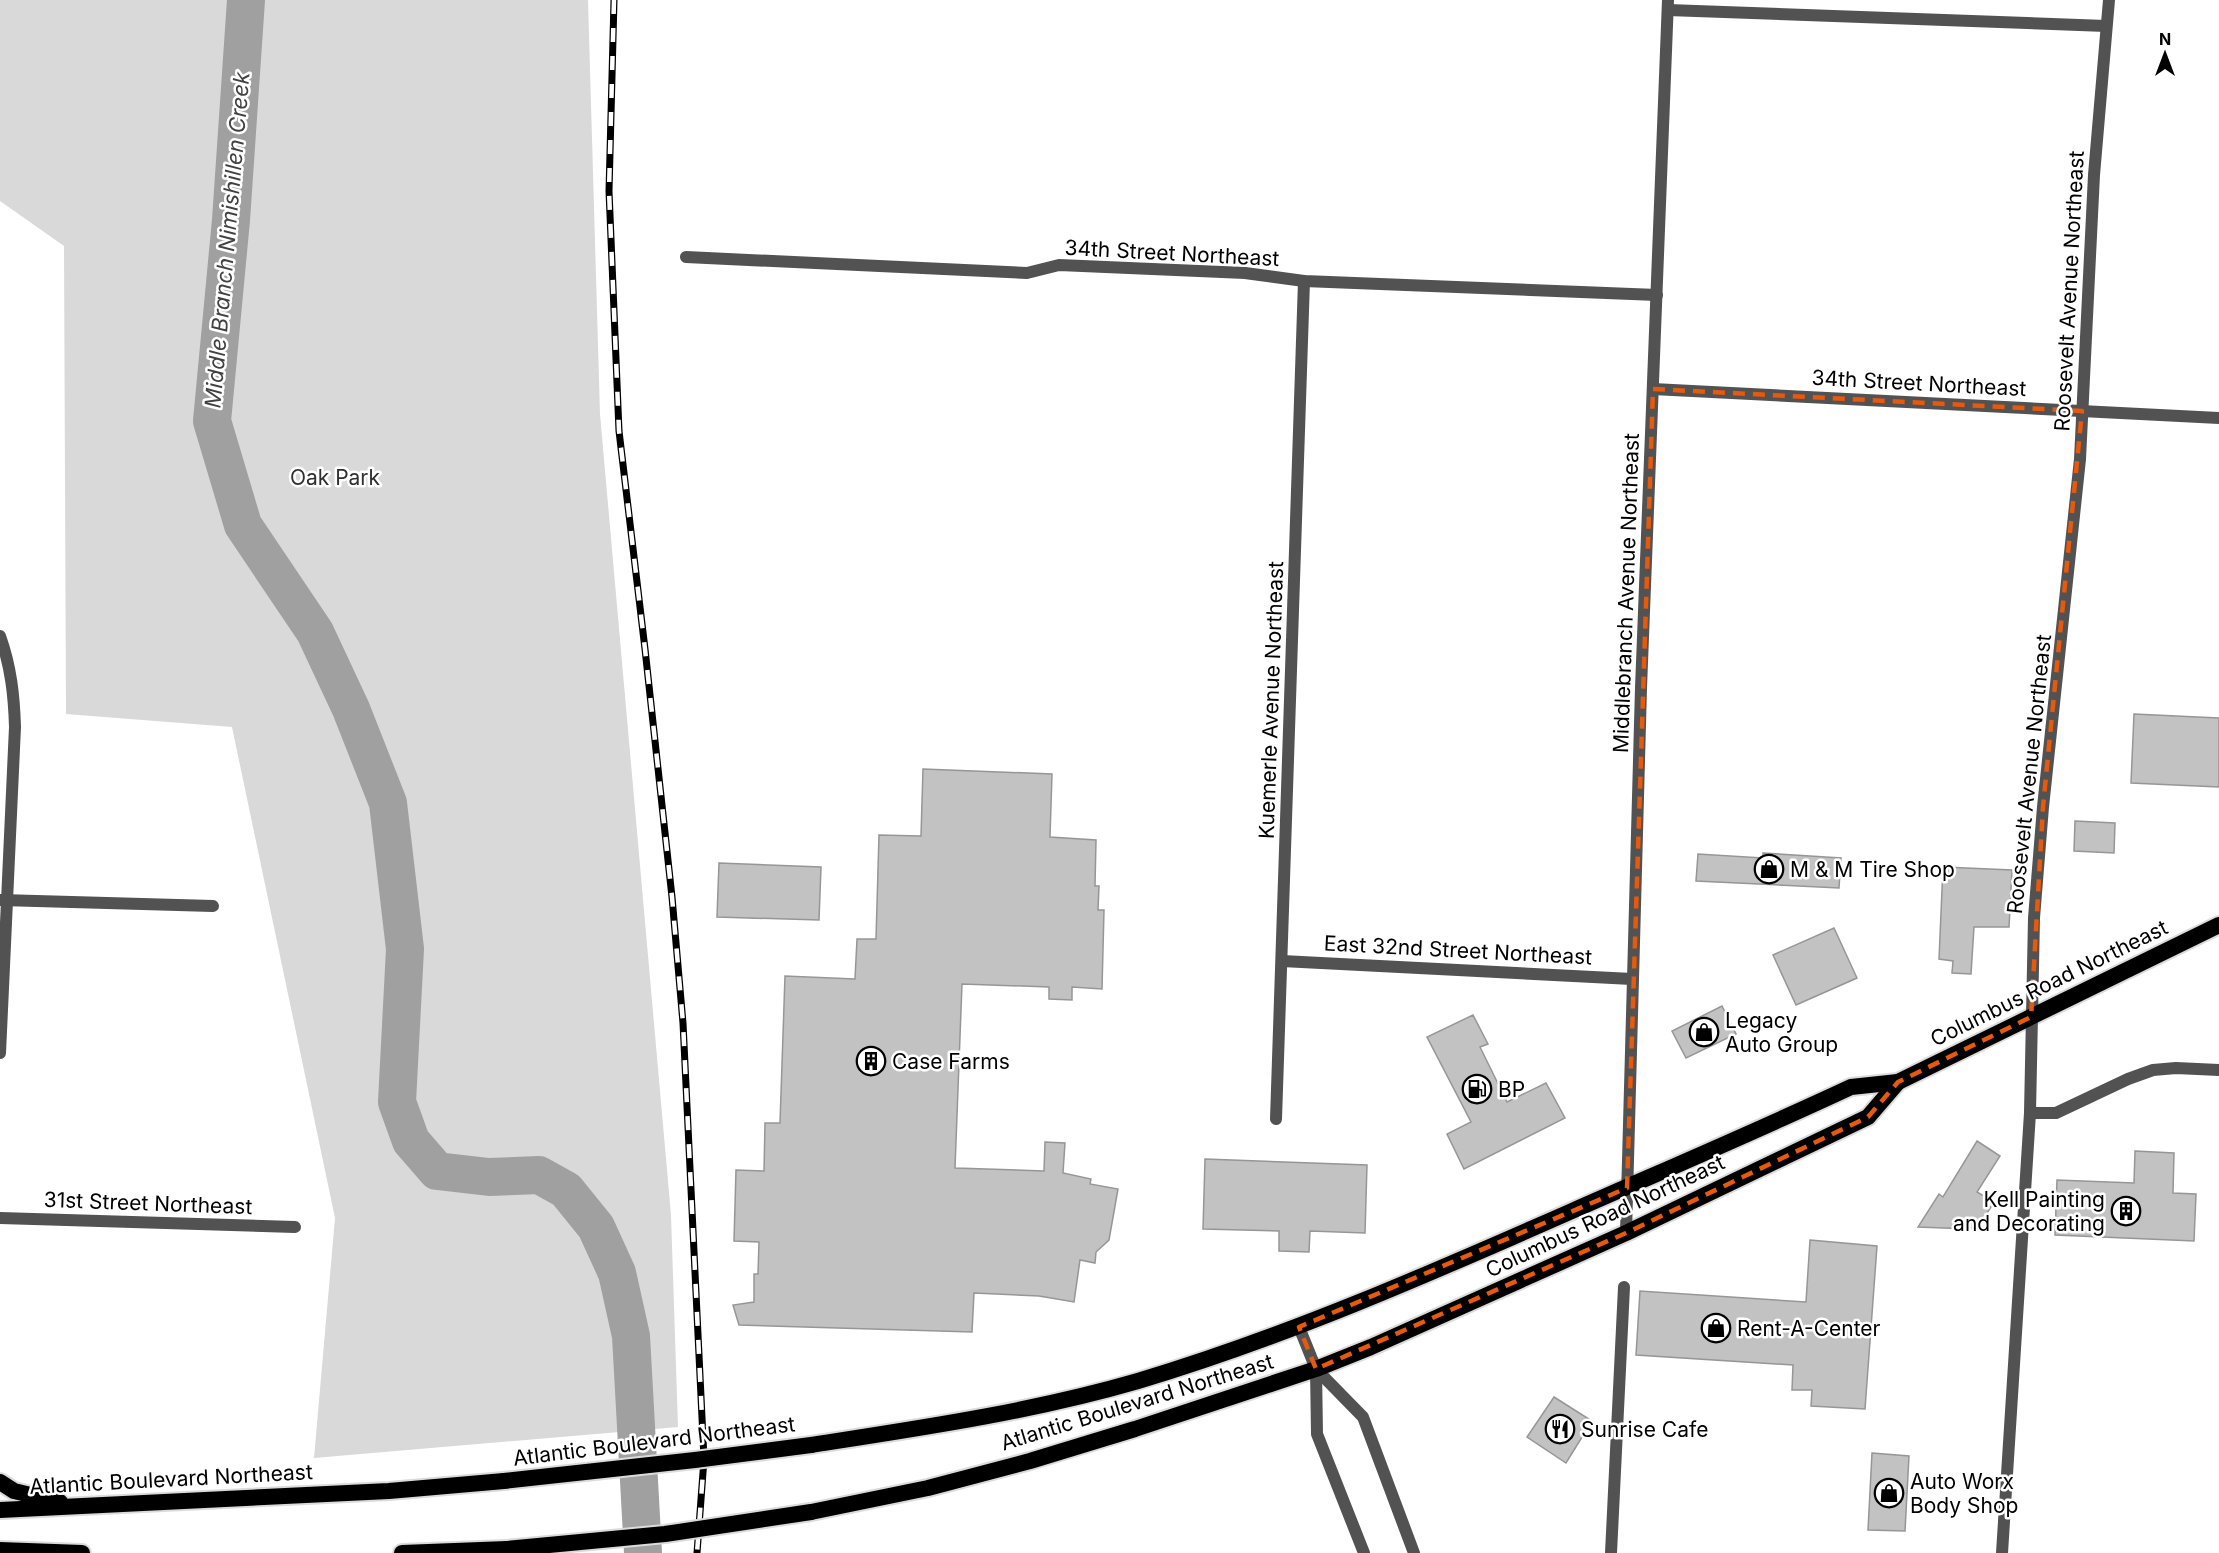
<svg xmlns="http://www.w3.org/2000/svg" width="2219" height="1553" font-family="Inter,sans-serif">
  <style>
    .green { fill: #d9d9d9 }
    .lines { fill: none; stroke-linecap: round; stroke-linejoin: round }
    .river { stroke: #a0a0a0; stroke-width: 38 }
    .building { fill: #c2c2c2; stroke: #969696; stroke-width: 1.5 }
    .trunk-casing { stroke: #dbdbdb; stroke-width: 20 }
    .minor { stroke: #525252; stroke-width: 12 }
    .tertiary { stroke: #525252; stroke-width: 12 }
    .trunk { stroke: #000; stroke-width: 16 }
    .rail-casing { stroke: #000; stroke-width: 7 }
    .rail { stroke: #fff; stroke-width: 4.5; stroke-dasharray: 14; stroke-linecap: butt }
    .trunk-bridge-casing { stroke: #dbdbdb; stroke-width: 20; stroke-linecap: butt }
    .trunk-bridge { stroke: #000; stroke-width: 16 }
    .marked { fill: none; stroke: #e8590c; stroke-width: 4.5; stroke-dasharray: 12 8; stroke-linejoin: round }
    .labels { text-anchor: middle; dominant-baseline: central; stroke-width: 5; stroke-linejoin: round; paint-order: stroke }
    .street-label { font-size: 21px; fill: #000; stroke: #fff }
    .park-label { font-size: 21px; fill: #303030; stroke: #fff }
    .poi-label { font-size: 21px; fill: #000; stroke: #fff; text-anchor: start }
    .water-label { font-size: 22px; font-style: italic; fill: #414141; stroke: #fff }
  </style>
  <rect width="100%" height="100%" fill="#fff"/>
  <!-- green -->
  <path class="green" d="M0 0H588L600 414 671 1215 678 1427 314 1458 335 1218 232 727 66 714 64 246 0 201Z"/>
  <g class="lines">
    <!-- river -->
    <path class="river" d="M246 0 231 220 212 421 243 525 315 632 351 709 388 803 405 949 397 1102 411 1141 437 1171 489 1177 539 1175 566 1190 596 1227 617 1273 631 1336 643 1553"/>
  </g>
  <!-- building -->
  <g class="building">
    <path d="M2134 714 2219 718V787L2131 783Z"/>
    <path d="M923 769 1052 774 1050 837 1096 840 1095 886H1099L1098 910H1104L1102 989 1072 987V1000L1049 999V987L962 984 955 1168 1044 1171 1045 1142 1065 1143 1063 1173 1091 1179 1090 1184 1118 1189 1109 1240 1096 1252 1095 1263 1080 1260 1074 1302 1039 1296 974 1293 972 1332 739 1325 733 1305 754 1302V1274H758L759 1242 734 1241 736 1170 764 1171 765 1123H780L785 976 855 979 857 939H876L879 835 921 836Z"/>
    <path d="M2075 821 2115 823 2114 853 2074 851Z"/>
    <path d="M1763 853 1841 858 1839 888 1696 881 1698 854 1763 858Z"/>
    <path d="M719 863 821 867 819 920 717 917Z"/>
    <path d="M1943 867 2012 870 2009 927H1974L1971 974 1952 973 1953 961 1939 959Z"/>
    <path d="M1834 928 1857 978 1796 1005 1773 955Z"/>
    <path d="M1722 1006 1736 1034 1686 1058 1672 1031Z"/>
    <path d="M1473 1015 1488 1044 1480 1047 1507 1102 1546 1083 1565 1118 1464 1169 1447 1134 1471 1122 1427 1037Z"/>
    <path d="M1977 1141 2000 1156 1977 1192 1994 1202 1981 1223 1976 1220 1971 1229 1918 1227 1939 1194 1943 1197Z"/>
    <path d="M2135 1151 2174 1153 2173 1193 2196 1194 2194 1241 2055 1235 2057 1180 2134 1183Z"/>
    <path d="M1205 1159 1367 1165 1365 1233 1310 1231 1309 1252 1279 1251V1231L1203 1229Z"/>
    <path d="M1810 1240 1877 1246 1865 1409 1811 1406 1812 1390H1792L1793 1365 1636 1355 1640 1291 1806 1302Z"/>
    <path d="M1554 1397 1592 1421 1566 1463 1527 1437Z"/>
    <path d="M1872 1453 1909 1456 1905 1531 1868 1530Z"/>
  </g>
  <g class="lines">
    <!-- trunk casing -->
    <g class="trunk-casing">
      <g id="trunk">
        <path d="M811 1445C921 1428 1031 1412 1138 1381 1288 1336 1429 1274 1572 1211 1665 1170 1759 1130 1851 1087L1898 1082 2219 925"/>
        <path d="M0 1482 14 1491 60 1502"/>
        <path d="M0 1510 389 1491 504 1481"/>
        <path d="M811 1512 928 1488 1030 1461 1135 1429 1316 1369 1371 1347 1626 1233 1868 1117 1898 1082"/>
        <path d="M0 1550 82 1553"/>
        <path d="M402 1553 507 1549"/>
      </g>
    </g>
    <!-- minor -->
    <g class="minor">
      <path d="M1668 10 2106 26"/>
      <path d="M686 257 1027 273 1059 265 1245 273 1304 281 1657 295"/>
      <path d="M1653 389 2219 418"/>
      <path d="M0 636C11 667 14 695 15 727L0 1053"/>
      <path d="M1 900 213 906"/>
      <path d="M1282 961 1632 979"/>
      <path d="M2030 1113H2056L2128 1079 2153 1070 2176 1068 2219 1070"/>
      <path d="M1276 1119 1304 281"/>
      <path d="M0 1218 295 1227"/>
      <path d="M1611 1553 1624 1287"/>
      <path d="M2002 1553 2030 1113 2034 918 2043 807 2080 459 2094 175 2109 0"/>
    </g>
    <!-- tertiary -->
    <g class="tertiary">
      <path d="M1626 1233C1632 1051 1635 869 1641 688 1649 458 1659 229 1668 0"/>
      <path d="M1299 1327 1316 1369 1317 1434 1364 1553"/>
      <path d="M1316 1369 1363 1417 1414 1553"/>
    </g>
    <!-- trunk -->
    <use href="#trunk" class="trunk"/>
    <!-- rail casing -->
    <g class="rail-casing">
      <path id="rail" d="M614 0 609 191 619 431 645 649 672 897 683 1023 704 1459 697 1553"/>
    </g>
    <!-- rail -->
    <use href="#rail" class="rail"/>
    <!-- trunk-bridge casing -->
    <g class="trunk-bridge-casing">
      <g id="trunk-bridge">
        <path d="M504 1481 695 1460 811 1445"/>
        <path d="M507 1549 665 1534 811 1512"/>
      </g>
    </g>
    <!-- trunk-bridge -->
    <use href="#trunk-bridge" class="trunk-bridge"/>
  </g>
  <!-- marked area -->
  <path class="marked" d="M1653 389 2082 411 2043 807 2031 1017 1898 1082 1868 1117 1626 1233 1316 1369 1299 1327 1627 1188Z"/>
  <!-- icons -->
  <defs>
    <g id="shop-ring" transform="scale(1.5)"><circle r="9.5" fill="#fff" stroke="#000" stroke-width="1.5"/><path d="M-5-2.5h2.3a2.7 3.5 0 0 1 5.4 0H5L5.5 6h-11ZM-1.5-2.5h3a1.5 2.3 0 0 0-3 0Z" fill="#000"/></g>
    <g id="building-ring" transform="scale(1.5)"><circle r="9.5" fill="#fff" stroke="#000" stroke-width="1.5"/><path d="M-4-6H4V6H1V3H-1V6H-4ZM-2.5-4.3h1.7v1.8h-1.7ZM.8-4.3h1.7v1.8H.8ZM-2.5-1h1.7V.8h-1.7ZM.8-1h1.7V.8H.8Z" fill="#000"/></g>
    <g id="fuel-ring" transform="scale(1.5)"><circle r="9.5" fill="#fff" stroke="#000" stroke-width="1.5"/><path d="M-5.5-6h7V0h2V4h1.3V-2.5L3-4.5l.8-.8L6-3V5H2.5V1h-1V6h-7ZM-4.2-4.7v3.2H.2V-4.7Z" fill="#000"/></g>
    <g id="restaurant-ring" transform="scale(1.5)"><circle r="9.5" fill="#fff" stroke="#000" stroke-width="1.5"/><path d="M-5-6h1v4h1v-4h1v4h1v-4h1v5L-1.5 .5V6h-2V.5L-5-1ZM5-6V6H3V1.5H1.5Q1.5-4 5-6Z" fill="#000"/></g>
  </defs>
  <g fill-rule="evenodd">
    <use href="#shop-ring" x="1769" y="869"/>
    <use href="#shop-ring" x="1704" y="1032"/>
    <use href="#building-ring" x="871" y="1061"/>
    <use href="#fuel-ring" x="1477" y="1089"/>
    <use href="#building-ring" x="2126" y="1211"/>
    <use href="#shop-ring" x="1716" y="1328"/>
    <use href="#restaurant-ring" x="1560" y="1429"/>
    <use href="#shop-ring" x="1889" y="1493"/>
  </g>
  <g class="labels">
    <!-- street labels -->
    <g class="street-label">
      <text transform="translate(1172 253) rotate(3)">34th Street Northeast</text>
      <text transform="translate(2069 291) rotate(-87)">Roosevelt Avenue Northeast</text>
      <text transform="translate(1919 383) rotate(3)">34th Street Northeast</text>
      <text transform="translate(1626 593) rotate(-88)">Middlebranch Avenue Northeast</text>
      <text transform="translate(1271 700) rotate(-88)">Kuemerle Avenue Northeast</text>
      <text transform="translate(2029 774) rotate(-84)">Roosevelt Avenue Northeast</text>
      <text transform="translate(1458 950) rotate(3)">East 32nd Street Northeast</text>
      <text transform="translate(2049 983) rotate(-26)">Columbus Road Northeast</text>
      <text transform="translate(148 1203) rotate(2)">31st Street Northeast</text>
      <text transform="translate(1605 1216) rotate(-25)">Columbus Road Northeast</text>
      <text transform="translate(1137 1402) rotate(-17)">Atlantic Boulevard Northeast</text>
      <text transform="translate(654 1441) rotate(-7)">Atlantic Boulevard Northeast</text>
      <text transform="translate(171 1479) rotate(-3)">Atlantic Boulevard Northeast</text>
    </g>
    <!-- park labels -->
    <g class="park-label">
      <text x="335" y="477">Oak Park</text>
    </g>
    <!-- poi labels -->
    <g class="poi-label">
      <text x="1790" y="869">M &amp; M Tire Shop</text>
      <text x="1725" y="1020">Legacy<tspan x="1725" dy="24">Auto Group</tspan></text>
      <text x="892" y="1061">Case Farms</text>
      <text x="1498" y="1089">BP</text>
      <text x="2105" y="1199" text-anchor="end">Kell Painting<tspan x="2105" dy="24">and Decorating</tspan></text>
      <text x="1737" y="1328">Rent-A-Center</text>
      <text x="1581" y="1429">Sunrise Cafe</text>
      <text x="1910" y="1481">Auto Worx<tspan x="1910" dy="24">Body Shop</tspan></text>
    </g>
    <!-- water labels -->
    <g class="water-label">
      <text transform="translate(227 240) rotate(-85)">Middle Branch Nimishillen Creek</text>
    </g>
  </g>
  <!-- north arrow -->
  <g transform="translate(2165 54)" stroke="#ffffff" stroke-width="4.5" paint-order="stroke">
  <path d="M0-4.5L10 22L0 15L-10 22Z" fill="#000000"/>
  <text y="-9" font-size="16" font-weight="bold" text-anchor="middle" fill="#000000">N</text>
  </g>
</svg>
